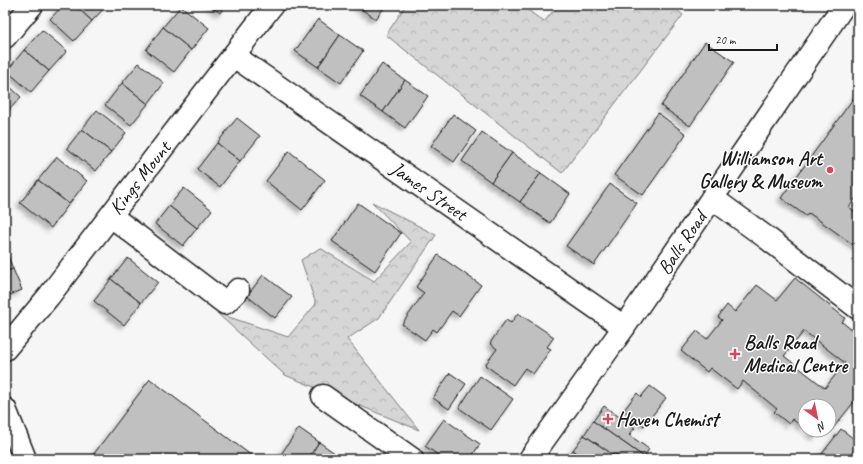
<svg xmlns="http://www.w3.org/2000/svg" width="863" height="464" font-family="Caveat,sans-serif">
  <style>
    .forest { fill: url(#forest-crowns); stroke: #797979 }
    .building { fill: #c0c0c0; stroke: #1c1c1c; fill-rule: evenodd; filter: url(#shadow) }
    .lines { fill: none; stroke-linecap: round; stroke-linejoin: round }
    .minor-casing { stroke: #1c1c1c; stroke-width: 25 }
    .minor { stroke: #fff; stroke-width: 22 }
    .poi-dot { fill: #d1495b; stroke: #fff; stroke-width: 1.5 }
    .labels { text-anchor: middle; dominant-baseline: central; stroke-width: 3; stroke-linejoin: round; paint-order: stroke }
    .poi-label { font-size: 20px; font-weight: bold; fill: #1c1c1c; stroke: #fff; text-anchor: start }
    .street-label { font-size: 20px; fill: #1c1c1c; stroke: #fff }
  </style>
  <defs>
    <pattern id="forest-crowns" width="20" height="18" patternUnits="userSpaceOnUse"><rect width="20" height="18" fill="#d6d6d6"/><path d="M2 6a3 3 0 1 1 6 0M12 15a3 3 0 1 1 6 0" fill="none" stroke="#b7b7b7"/></pattern>
    <filter id="shadow"><feDropShadow dx="-3.5" dy="3.5" stdDeviation="2" flood-color="#0004"/></filter>
  </defs>
  <rect width="100%" height="100%" fill="#f6f6f6"/>
  <filter id="ink" filterUnits="userSpaceOnUse"><feTurbulence type="fractalNoise" baseFrequency=".025" numOctaves="2"/><feDisplacementMap in="SourceGraphic" scale="8" xChannelSelector="R" yChannelSelector="G"/><feConvolveMatrix kernelMatrix="1 2 1 2 8 2 1 2 1" color-interpolation-filters="sRGB"/></filter>
  <g filter="url(#ink)">
    <!-- forest -->
    <g class="forest">
      <path d="M406 5H521L544 22 558 5H671L683 15 562 173 386 35Z"/>
      <path d="M372 202 436 235 379 318 347 339 419 430 285 375 217 313 288 337 316 304 301 260 320 248 374 281 411 242Z"/>
    </g>
    <!-- building -->
    <g class="building">
      <path d="M63 5H75L92 21 74 41 50 19Z"/>
      <path d="M75 5H107L92 21Z"/>
      <path d="M209 5H226L220 13Z"/>
      <path d="M355 5H386L376 19Z"/>
      <path d="M181 6 209 28 191 50 163 27Z"/>
      <path d="M318 19 340 35 318 67 295 51Z"/>
      <path d="M163 27 191 50 174 72 146 50Z"/>
      <path d="M42 30 67 51 49 71 24 50Z"/>
      <path d="M340 35 363 51 341 83 318 67Z"/>
      <path d="M705 42 734 62 690 126 661 106Z"/>
      <path d="M24 50 49 71 31 92 7 71Z"/>
      <path d="M139 63 164 83 148 104 122 83Z"/>
      <path d="M382 64 405 80 383 112 360 96Z"/>
      <path d="M405 80 428 96 405 128 383 112Z"/>
      <path d="M5 82 21 97 9 110 5 107Z"/>
      <path d="M122 83 148 104 131 125 105 105Z"/>
      <path d="M858 92V195L849 207 858 214V248L809 213 806 216 781 198Z"/>
      <path d="M97 110 126 133 111 152 82 129Z"/>
      <path d="M658 113 686 134 643 195 614 175Z"/>
      <path d="M453 114 476 131 454 162 431 146Z"/>
      <path d="M237 118 260 136 240 161 217 143Z"/>
      <path d="M82 129 111 152 96 171 67 148Z"/>
      <path d="M482 132 512 153 491 182 462 161Z"/>
      <path d="M217 143 240 161 220 187 197 169Z"/>
      <path d="M289 151 325 180 302 210 266 181Z"/>
      <path d="M512 153 541 173 520 202 491 182Z"/>
      <path d="M57 157 87 181 69 204 38 180Z"/>
      <path d="M541 173 570 194 550 223 520 202Z"/>
      <path d="M38 180 69 204 51 228 20 203Z"/>
      <path d="M610 184 637 203 594 265 566 246Z"/>
      <path d="M184 188 212 210 197 228 169 206Z"/>
      <path d="M358 203 401 233 375 271 332 241Z"/>
      <path d="M169 206 197 228 183 246 155 224Z"/>
      <path d="M5 248 13 269 5 272Z"/>
      <path d="M438 255 481 285 459 316 452 311 437 332 433 329 425 340 402 324 424 293 416 287Z"/>
      <path d="M128 258 158 282 141 303 111 279Z"/>
      <path d="M13 269 22 290 5 297V272Z"/>
      <path d="M263 275 292 297 275 318 247 296Z"/>
      <path d="M795 278 845 318 842 322 858 335V397L830 432 827 430H829V406H805V429L792 419 789 424 774 412 777 409 743 381 737 389 710 368 707 372 681 351 697 331 707 339 722 320 718 317 727 305 735 312 757 285 777 300ZM804 331 845 363 825 388 784 356Z"/>
      <path d="M111 279 141 303 124 325 94 301Z"/>
      <path d="M518 313 554 337 547 347 551 349 533 374 525 368 513 385 485 365 497 349 490 343 506 320 511 323Z"/>
      <path d="M450 373 466 384 449 409 433 398Z"/>
      <path d="M480 376 513 399 491 430 459 408Z"/>
      <path d="M150 379 256 459H90Z"/>
      <path d="M650 386 666 398 644 426 624 410 637 393 641 397Z"/>
      <path d="M604 406 635 428 629 435 649 449 644 457 593 421Z"/>
      <path d="M444 419 480 444 470 459H444L425 446Z"/>
      <path d="M593 421 644 457 642 459H623L616 454 615 456 584 435Z"/>
      <path d="M299 428 319 442 308 459H282L279 457Z"/>
      <path d="M841 429 858 442V445L847 459H818Z"/>
      <path d="M806 430H821L815 437Z"/>
      <path d="M584 435 615 456 613 459H585L573 450Z"/>
      <path d="M319 442 339 456 337 459H308Z"/>
      <path d="M573 450 585 459H567Z"/>
    </g>
    <g class="lines">
      <!-- minor casing -->
      <g class="minor-casing">
        <g id="minor">
          <path d="M5 37 32 5"/>
          <path d="M234 56 624 327"/>
          <path d="M712 198 767 238 858 308"/>
          <path d="M111 216 225 303 238 290"/>
          <path d="M5 349 49 296 272 5"/>
          <path d="M323 396 412 459"/>
          <path d="M5 409 25 459"/>
          <path d="M530 459 624 327 844 5"/>
        </g>
      </g>
      <!-- minor -->
      <use href="#minor" class="minor"/>
    </g>
  </g>
  <!-- markers -->
  <g class="poi-dot">
    <circle cx="830" cy="170" r="4"/>
    <path d="M733 348h4v4h4v4h-4v4h-4v-4h-4v-4h4z"/>
    <path d="M606 413h4v4h4v4h-4v4h-4v-4h-4v-4h4z"/>
  </g>
  <g class="labels">
    <!-- poi labels -->
    <g class="poi-label">
      <text x="822" y="158" text-anchor="end">Williamson Art<tspan x="822" dy="23">Gallery &amp; Museum</tspan></text>
      <text x="744" y="342">Balls Road<tspan x="744" dy="23">Medical Centre</tspan></text>
      <text x="616" y="419">Haven Chemist</text>
    </g>
    <!-- street labels -->
    <g class="street-label">
      <text transform="translate(140 178) rotate(-52)">Kings Mount</text>
      <text transform="translate(429 191) rotate(35)">James Street</text>
      <text transform="translate(682 243) rotate(-56)">Balls Road</text>
    </g>
  </g>
  <!-- margin -->
  <rect width="863" height="464" fill="none" stroke="#fff" stroke-width="20"/>
  <rect x="10" y="10" width="843" height="444" fill="none" stroke="#1c1c1c" stroke-width="1.5" filter="url(#ink)"/>
  <!-- north arrow -->
  <g transform="translate(817 418) rotate(147)"><circle r="19" fill="#ffffff" stroke="#a4a4a4"/>
  <path d="M0-3L7 15L0 10L-7 15Z" fill="#d1495b"/>
  <text y="-6" font-size="11" font-weight="bold" text-anchor="middle" fill="#1c1c1c">N</text>
  </g>
  <!-- scale -->
  <path d="M709 44v6h68v-6" fill="none" stroke="#1c1c1c" stroke-width="2"/>
  <text x="715" y="44" font-size="12" fill="#1c1c1c" stroke="#ffffff" stroke-width="3" paint-order="stroke">20 m</text>
</svg>
